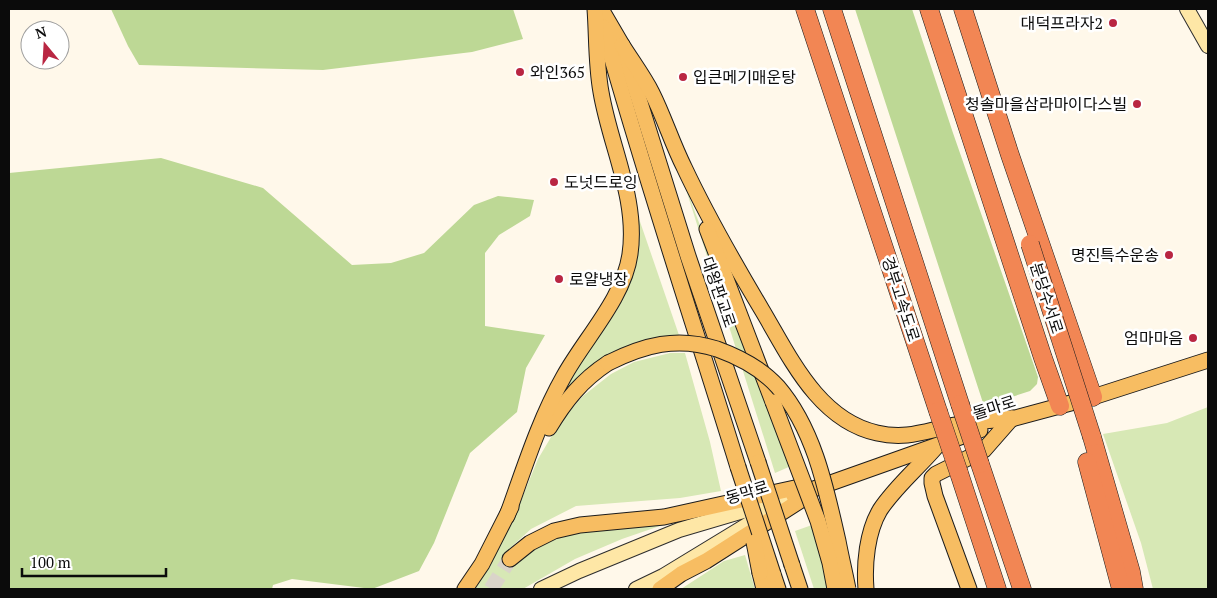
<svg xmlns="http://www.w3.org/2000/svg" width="1217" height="598" font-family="'PT Serif','Noto Sans KR',serif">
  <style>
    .green { fill: #d7e8b5 }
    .forest { fill: #bdd895 }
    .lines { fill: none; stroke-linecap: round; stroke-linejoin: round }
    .primary-tunnel { stroke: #dad4c9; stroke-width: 15; stroke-dasharray: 15 8; stroke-linecap: butt }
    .secondary-casing { stroke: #2d2d2d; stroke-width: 16 }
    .primary-casing { stroke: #1c1c1c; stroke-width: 17 }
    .highway-casing { stroke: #1c1c1c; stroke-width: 19 }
    .secondary { stroke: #fee7a6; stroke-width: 14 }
    .primary { stroke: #f7bd62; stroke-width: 15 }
    .highway { stroke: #f28654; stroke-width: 18 }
    .primary-bridge-casing { stroke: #1c1c1c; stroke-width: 17; stroke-linecap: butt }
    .highway-bridge-casing { stroke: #1c1c1c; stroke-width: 19; stroke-linecap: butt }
    .primary-bridge { stroke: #f7bd62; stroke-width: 15 }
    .highway-bridge { stroke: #f28654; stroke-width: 18 }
    .poi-dot { fill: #b92642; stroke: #fff; stroke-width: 2 }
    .labels { text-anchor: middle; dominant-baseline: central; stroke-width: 5; stroke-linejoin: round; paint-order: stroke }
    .poi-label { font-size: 16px; fill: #0b0b0b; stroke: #fff; text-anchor: end }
    .street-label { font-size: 16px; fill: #0b0b0b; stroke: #fff }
  </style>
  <rect width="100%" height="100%" fill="#fff8ea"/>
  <!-- green -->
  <g class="green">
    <path d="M684 183 791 466 775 473Z"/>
    <path d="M636 210 680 338 657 339 555 404 587 349 617 310 635 263Z"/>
    <path d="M670 353H685L710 442 721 491 680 498 576 506 531 529 507 551 514 560 557 534 683 518 622 539 575 559 523 589H469L513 520 538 459 560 422 583 396 611 374 634 362Z"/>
    <path d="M1208 407V589H1153L1141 543 1103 434 1167 423Z"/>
    <path d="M812 525 823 557 828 589H814L795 531Z"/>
    <path d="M745 555 755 589H681L724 561Z"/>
  </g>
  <!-- forest -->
  <g class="forest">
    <path d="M111 9H513L523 39 472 52 323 70 139 65 128 46Z"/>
    <path d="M855 9H912L953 133 1038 377 1037 384 1030 391 984 406Z"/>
    <path d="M161 158 263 188 352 265 391 263 424 253 474 205 498 196 534 200 530 216 499 235 485 253V326L545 335 526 368 517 412 470 453 434 543 419 571 372 589 292 579 273 585 272 589H9V173Z"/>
  </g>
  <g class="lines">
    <!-- primary-tunnel -->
    <path class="primary-tunnel" d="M491 589 510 559"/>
    <!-- secondary casing -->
    <g class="secondary-casing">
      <g id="secondary">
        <path d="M1187 9 1208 46"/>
        <path d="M541 589 579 571 679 530 794 496"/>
        <path d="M636 589 663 576 765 514"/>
      </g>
    </g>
    <!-- primary casing -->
    <g class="primary-casing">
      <g id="primary">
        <path d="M601 9 622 45 688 256 758 462"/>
        <path d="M603 27C644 175 693 321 738 467"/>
        <path d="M622 45C632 61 644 77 652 93 664 117 672 143 684 167 707 216 734 263 762 310 790 357 818 420 877 433 908 440 927 430 956 425 974 422 993 420 1012 418"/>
        <path d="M707 229 773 402"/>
        <path d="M1004 421 1093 397 1208 360"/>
        <path d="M549 428C565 401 582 380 608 363"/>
        <path d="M794 496 980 430"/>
        <path d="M507 516C524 469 539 420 564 376 585 338 624 298 630 254 638 199 610 146 601 92 596 65 597 36 595 9"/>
        <path d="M510 559 530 543 554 531 580 525 664 517 804 486"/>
        <path d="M792 565 800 589"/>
        <path d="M760 573 764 589"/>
        <path d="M773 574 778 589"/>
        <path d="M465 589 482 564 511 507"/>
        <path d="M660 589 681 574 706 561 809 495"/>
        <path d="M866 589C864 564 867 532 880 510 895 487 918 468 936 447"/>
        <path d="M969 589 935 496 932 483V478L936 474 984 450 1012 418"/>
      </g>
    </g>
    <!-- highway casing -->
    <g class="highway-casing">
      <g id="highway">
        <path d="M805 9 938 411"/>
        <path d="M832 9 960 404"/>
        <path d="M929 9 1043 358 1060 406"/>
        <path d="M963 9 1010 155 1093 397"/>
        <path d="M1092 437 1131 572 1134 589"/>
        <path d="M1087 462 1121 589"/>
        <path d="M980 464 1022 589"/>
        <path d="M959 473 997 589"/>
      </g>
    </g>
    <!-- secondary -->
    <use href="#secondary" class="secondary"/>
    <!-- primary -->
    <use href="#primary" class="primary"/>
    <!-- highway -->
    <use href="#highway" class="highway"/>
    <!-- primary-bridge casing -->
    <g class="primary-bridge-casing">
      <g id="primary-bridge">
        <path d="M608 363C644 345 677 336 717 349 739 357 762 369 778 387 814 429 826 488 838 541 841 557 845 573 848 589"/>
        <path d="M773 402 818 521 830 563 835 589"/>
        <path d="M758 462 792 565"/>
        <path d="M738 467 773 574"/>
        <path d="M754 542 760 573"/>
      </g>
    </g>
    <!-- highway-bridge casing -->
    <g class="highway-bridge-casing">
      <g id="highway-bridge">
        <path d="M1030 244 1092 437"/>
        <path d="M960 404 980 464"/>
        <path d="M938 411 959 473"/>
      </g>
    </g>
    <!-- primary-bridge -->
    <use href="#primary-bridge" class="primary-bridge"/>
    <!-- highway-bridge -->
    <use href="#highway-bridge" class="highway-bridge"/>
  </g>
  <!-- markers -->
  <g class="poi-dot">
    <circle cx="1113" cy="23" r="5"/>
    <circle cx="520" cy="72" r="5"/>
    <circle cx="683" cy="77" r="5"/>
    <circle cx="1137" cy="104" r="5"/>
    <circle cx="554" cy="182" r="5"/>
    <circle cx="1169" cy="255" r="5"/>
    <circle cx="559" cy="279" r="5"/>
    <circle cx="1193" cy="338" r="5"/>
  </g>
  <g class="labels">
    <!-- poi labels -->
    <g class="poi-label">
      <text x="1103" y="23">대덕프라자2</text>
      <text x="530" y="72" text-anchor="start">와인365</text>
      <text x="693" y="77" text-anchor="start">입큰메기매운탕</text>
      <text x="1127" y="104">청솔마을삼라마이다스빌</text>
      <text x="564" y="182" text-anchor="start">도넛드로잉</text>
      <text x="1159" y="255">명진특수운송</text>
      <text x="569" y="279" text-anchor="start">로얄냉장</text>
      <text x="1183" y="338">엄마마음</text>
    </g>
    <!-- street labels -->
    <g class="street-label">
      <text transform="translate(719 292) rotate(71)">대왕판교로</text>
      <text transform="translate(1047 298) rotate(72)">분당수서로</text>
      <text transform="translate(901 299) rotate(72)">경부고속도로</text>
      <text transform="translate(994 407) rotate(-18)">돌마로</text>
      <text transform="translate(747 492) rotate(-17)">동막로</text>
    </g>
  </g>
  <!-- border -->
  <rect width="1217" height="598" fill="none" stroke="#0b0b0b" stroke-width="20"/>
  <!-- north arrow -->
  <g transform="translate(45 45) rotate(342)"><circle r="24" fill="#ffffff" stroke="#9d9d9d"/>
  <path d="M0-4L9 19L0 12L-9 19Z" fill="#b92642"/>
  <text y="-8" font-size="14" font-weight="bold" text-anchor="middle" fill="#0b0b0b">N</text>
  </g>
  <!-- scale -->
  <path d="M22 568v8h144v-8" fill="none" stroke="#0b0b0b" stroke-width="2.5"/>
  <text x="30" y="568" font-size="15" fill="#0b0b0b" stroke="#ffffff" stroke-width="4" paint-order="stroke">100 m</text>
</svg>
